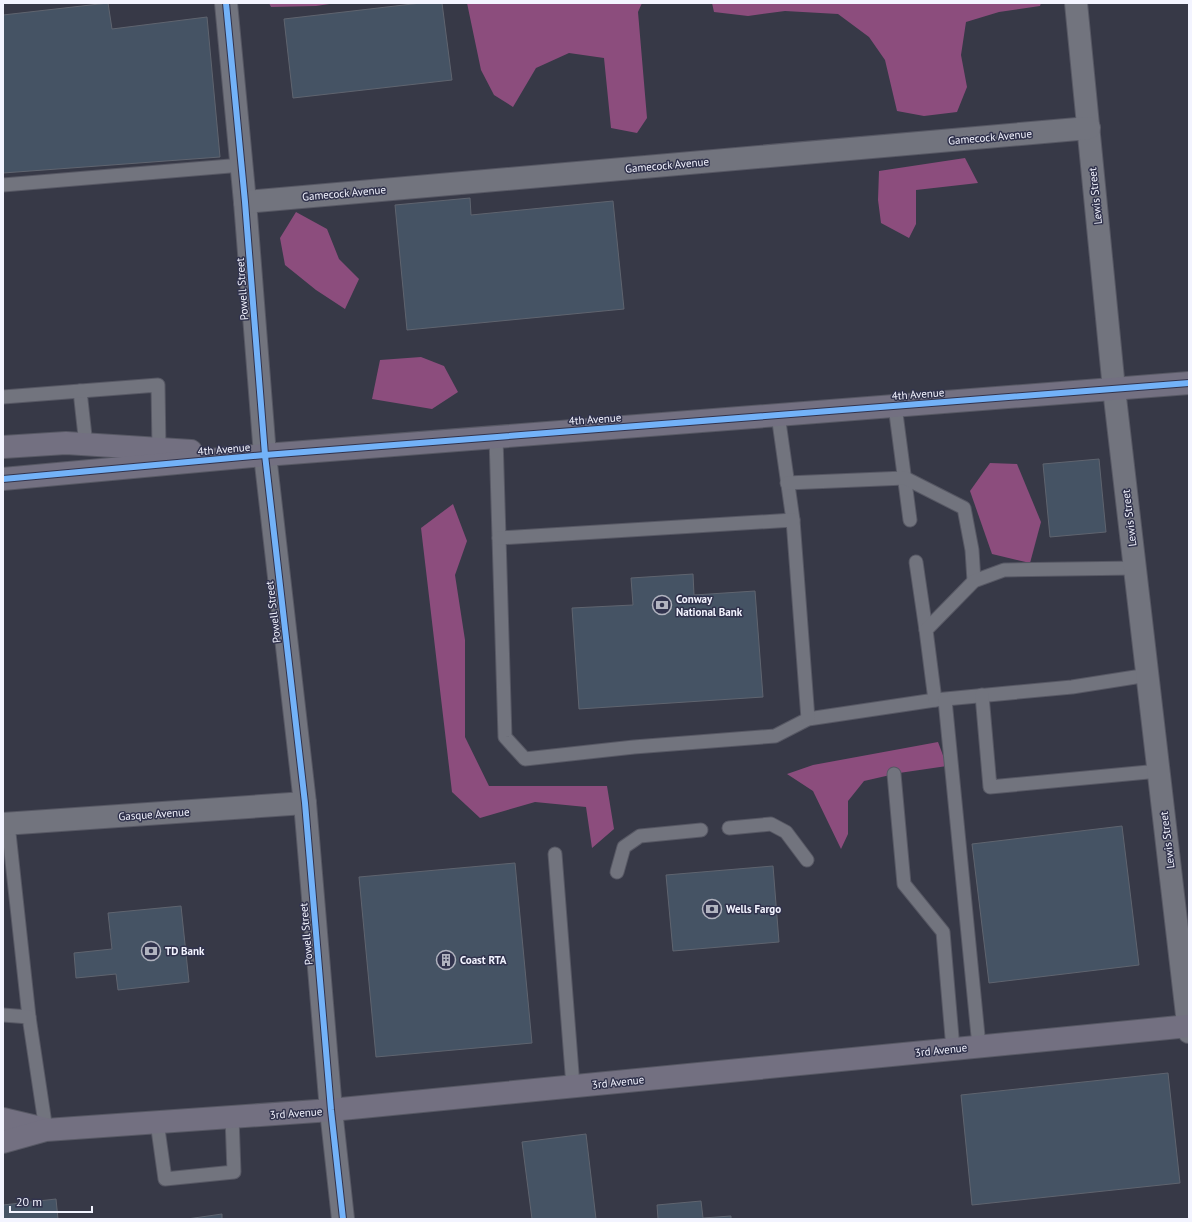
<svg xmlns="http://www.w3.org/2000/svg" width="1192" height="1222" font-family="'PT Sans',sans-serif">
  <style>
    .forest { fill: #8c4d7d }
    .building { fill: #455364; stroke: #5f646f }
    .lines { fill: none; stroke-linecap: round; stroke-linejoin: round }
    .lane-casing { stroke: #575864; stroke-width: 15 }
    .street-casing { stroke: #575864; stroke-width: 24 }
    .primary-casing { stroke: #575864; stroke-width: 24 }
    .lane { stroke: #72747e; stroke-width: 13 }
    .street { stroke: #72747e; stroke-width: 22 }
    .primary { stroke: #737081; stroke-width: 22 }
    .cycleway-casing { stroke: #31334d; stroke-width: 8 }
    .cycleway { stroke: #73b2f8; stroke-width: 6 }
    .labels { text-anchor: middle; dominant-baseline: central; stroke-width: 3; stroke-linejoin: round; paint-order: stroke }
    .street-label { font-size: 11px; fill: #f3f4ff; stroke: #31334d }
    .poi-label { font-size: 11px; font-weight: bold; fill: #f3f4ff; stroke: #31334d; text-anchor: start }
  </style>
  <rect width="100%" height="100%" fill="#373947"/>
  <!-- forest -->
  <g class="forest">
    <path d="M269 3H336L316 6 271 7Z"/>
    <path d="M467 3H642L638 12 647 118 637 133 611 128 604 58 569 53 536 68 513 107 494 95 481 70Z"/>
    <path d="M712 3H1041L1040 6 999 12 966 22 961 55 967 87 957 112 924 116 897 111 885 60 869 37 838 14 785 11 748 16 714 12Z"/>
    <path d="M965 158 978 183 916 190V224L909 238 881 223 878 200 879 171Z"/>
    <path d="M296 212 327 229 339 259 359 279 345 309 316 290 285 265 280 238Z"/>
    <path d="M421 357 444 366 458 392 432 409 372 399 380 360Z"/>
    <path d="M990 463 1017 464 1041 522 1030 563 992 554 970 491Z"/>
    <path d="M453 504 467 541 455 575 465 640V737L489 786H607L614 829 592 848 586 807 535 802 480 818 452 792 421 528Z"/>
    <path d="M938 742 947 766 899 773 864 781 848 801V834L841 849 813 791 787 774 813 765Z"/>
  </g>
  <!-- building -->
  <g class="building">
    <path d="M108 3 112 29 207 17 220 157 3 173V15Z"/>
    <path d="M421 3H442L452 80 293 98 284 19Z"/>
    <path d="M470 198 471 215 613 201 624 309 407 330 395 205Z"/>
    <path d="M1099 459 1106 532 1050 537 1043 464Z"/>
    <path d="M693 574 694 595 755 591 763 697 579 709 572 608 633 605 631 578Z"/>
    <path d="M1122 826 1139 965 989 983 972 844Z"/>
    <path d="M515 863 532 1043 376 1057 359 877Z"/>
    <path d="M773 866 779 942 673 951 666 875Z"/>
    <path d="M181 906 189 982 118 990 116 974 76 978 74 953 112 949 108 913Z"/>
    <path d="M1168 1073 1180 1183 972 1205 961 1095Z"/>
    <path d="M586 1134 596 1219H532L522 1142Z"/>
    <path d="M56 1199 58 1219H3V1205Z"/>
    <path d="M701 1201 703 1218 731 1216V1219H658L657 1205Z"/>
    <path d="M222 1214V1219H187Z"/>
  </g>
  <g class="lines">
    <!-- lane casing -->
    <g class="lane-casing">
      <g id="lane">
        <path d="M3 185 242 165"/>
        <path d="M80 391 86 445"/>
        <path d="M3 397 158 385 159 449"/>
        <path d="M895 406 910 520"/>
        <path d="M778 415 793 520"/>
        <path d="M496 437 505 737 525 759 634 747 775 736 808 719 935 700 1072 687 1148 675"/>
        <path d="M787 483 905 478 964 508 972 550 974 581"/>
        <path d="M499 538 793 520 808 719"/>
        <path d="M916 562 926 630"/>
        <path d="M982 695 990 787 1159 771"/>
        <path d="M935 700 926 630 974 581 1004 570 1135 568"/>
        <path d="M945 700 979 1046"/>
        <path d="M894 774 904 884 943 932 953 1049"/>
        <path d="M8 824 29 1017"/>
        <path d="M729 828 771 824 786 832 807 860"/>
        <path d="M555 854 573 1086"/>
        <path d="M617 872 624 847 640 836 701 830"/>
        <path d="M3 1015 29 1017 46 1130"/>
        <path d="M157 1122 165 1179 234 1172 232 1117"/>
      </g>
    </g>
    <!-- street casing -->
    <g class="street-casing">
      <g id="street">
        <path d="M226 3 245 202 265 455 305 803 331 1110 343 1219"/>
        <path d="M1076 3 1114 389 1189 1032"/>
        <path d="M245 202 1089 128"/>
        <path d="M3 824 305 803"/>
      </g>
    </g>
    <!-- primary casing -->
    <g class="primary-casing">
      <g id="primary">
        <path d="M3 447 66 443 191 451"/>
        <path d="M3 479 265 455 1189 383"/>
        <path d="M3 1119 45 1129"/>
        <path d="M3 1142 46 1130 331 1110 1189 1026"/>
      </g>
    </g>
    <!-- lane -->
    <use href="#lane" class="lane"/>
    <!-- street -->
    <use href="#street" class="street"/>
    <!-- primary -->
    <use href="#primary" class="primary"/>
    <!-- cycleway casing -->
    <g class="cycleway-casing">
      <g id="cycleway">
        <path d="M226 3 245 202 265 455 305 803 331 1110 343 1219"/>
        <path d="M3 479 265 455 1189 383"/>
      </g>
    </g>
    <!-- cycleway -->
    <use href="#cycleway" class="cycleway"/>
  </g>
  <!-- icons -->
  <defs>
    <g id="bank-ring" transform="scale(1)"><circle r="9.5" fill="#31334d" stroke="#b1b3bf" stroke-width="1.5"/><path d="M-6-4H6V4H-6ZM0-2.3a2.3 2.3 0 1 0 0 4.6a2.3 2.3 0 1 0 0-4.6Z" fill="#b1b3bf"/></g>
    <g id="building-ring" transform="scale(1)"><circle r="9.5" fill="#31334d" stroke="#b1b3bf" stroke-width="1.5"/><path d="M-4-6H4V6H1V3H-1V6H-4ZM-2.5-4.3h1.7v1.8h-1.7ZM.8-4.3h1.7v1.8H.8ZM-2.5-1h1.7V.8h-1.7ZM.8-1h1.7V.8H.8Z" fill="#b1b3bf"/></g>
  </defs>
  <g fill-rule="evenodd">
    <use href="#bank-ring" x="662" y="605"/>
    <use href="#bank-ring" x="712" y="909"/>
    <use href="#bank-ring" x="151" y="951"/>
    <use href="#building-ring" x="446" y="960"/>
  </g>
  <g class="labels">
    <!-- street labels -->
    <g class="street-label">
      <text transform="translate(990 137) rotate(-5)">Gamecock Avenue</text>
      <text transform="translate(667 165) rotate(-5)">Gamecock Avenue</text>
      <text transform="translate(344 193) rotate(-5)">Gamecock Avenue</text>
      <text transform="translate(1095 196) rotate(-96)">Lewis Street</text>
      <text transform="translate(242 289) rotate(-94)">Powell Street</text>
      <text transform="translate(918 394) rotate(-4)">4th Avenue</text>
      <text transform="translate(595 419) rotate(-4)">4th Avenue</text>
      <text transform="translate(224 449) rotate(-5)">4th Avenue</text>
      <text transform="translate(1129 518) rotate(-97)">Lewis Street</text>
      <text transform="translate(273 612) rotate(-97)">Powell Street</text>
      <text transform="translate(154 814) rotate(-4)">Gasque Avenue</text>
      <text transform="translate(1167 840) rotate(-97)">Lewis Street</text>
      <text transform="translate(306 934) rotate(-95)">Powell Street</text>
      <text transform="translate(941 1050) rotate(-6)">3rd Avenue</text>
      <text transform="translate(618 1082) rotate(-6)">3rd Avenue</text>
      <text transform="translate(296 1113) rotate(-4)">3rd Avenue</text>
    </g>
    <!-- poi labels -->
    <g class="poi-label">
      <text x="676" y="599">Conway<tspan x="676" dy="13">National Bank</tspan></text>
      <text x="726" y="909">Wells Fargo</text>
      <text x="165" y="951">TD Bank</text>
      <text x="460" y="960">Coast RTA</text>
    </g>
  </g>
  <!-- border -->
  <rect width="1192" height="1222" fill="none" stroke="#f3f4ff" stroke-width="8"/>
  <!-- scale -->
  <path d="M10 1206v6h82v-6" fill="none" stroke="#f3f4ff" stroke-width="2"/>
  <text x="16" y="1206" font-size="12" fill="#f3f4ff" stroke="#31334d" stroke-width="3" paint-order="stroke">20 m</text>
</svg>
